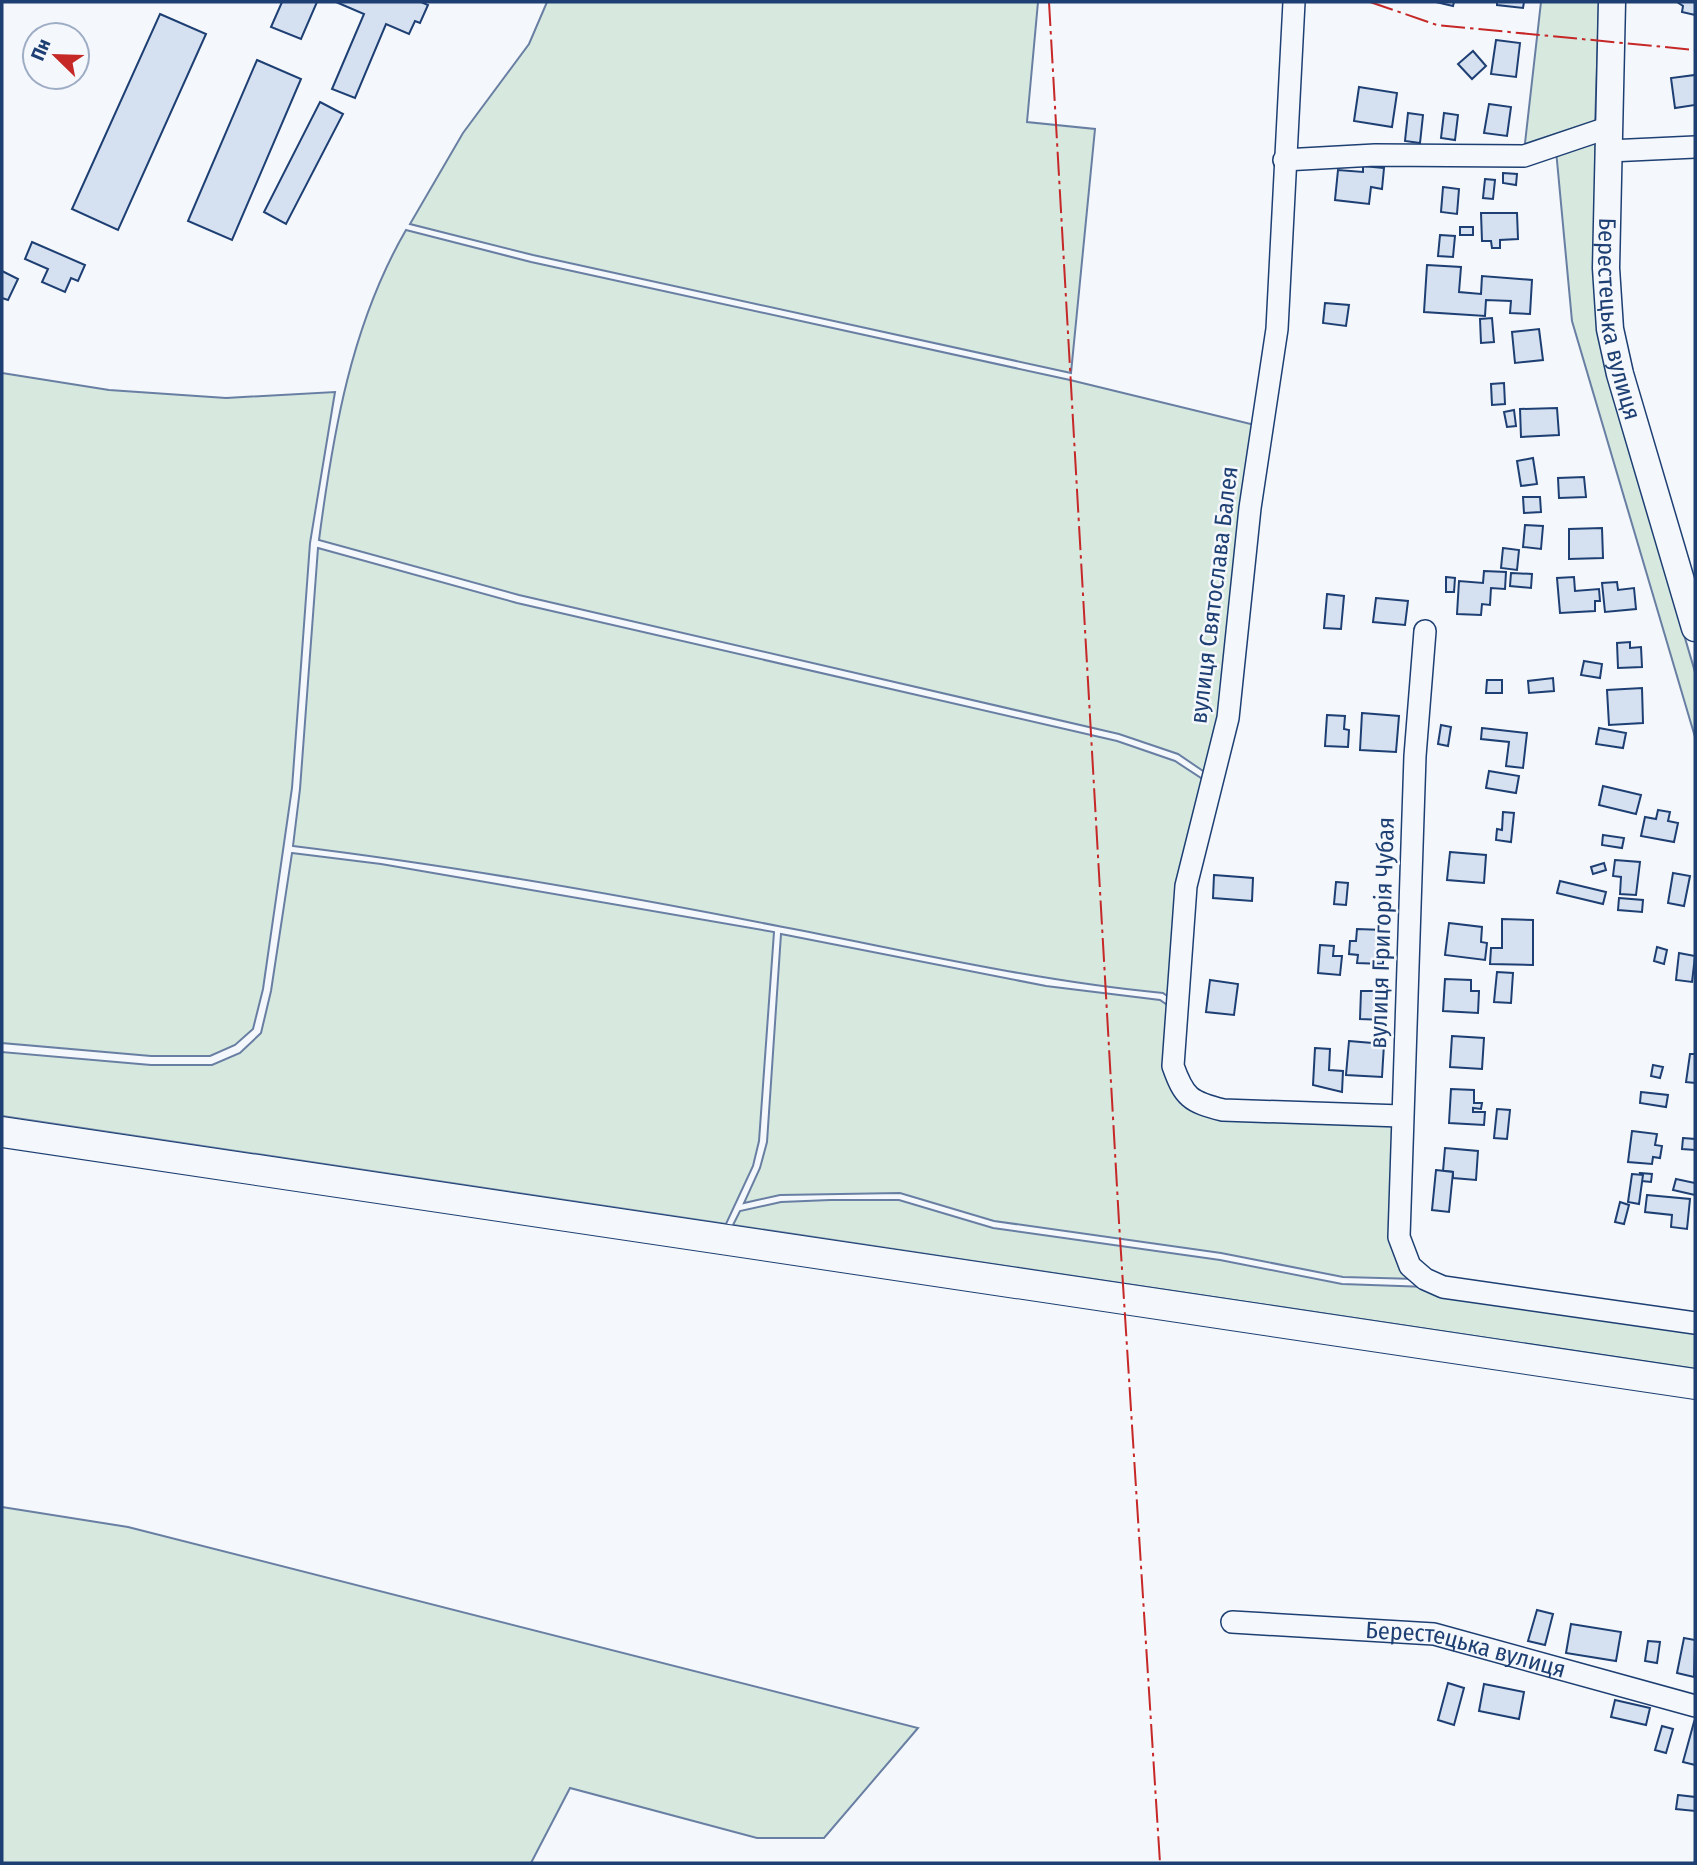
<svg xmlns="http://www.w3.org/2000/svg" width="1697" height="1865" font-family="'Fira Sans Condensed',sans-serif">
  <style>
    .green { fill: #d7e8df; stroke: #687fa3; stroke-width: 2 }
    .building { fill: #d5e0f0; stroke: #1d3f73; stroke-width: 2 }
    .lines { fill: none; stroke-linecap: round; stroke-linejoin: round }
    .minor-casing { stroke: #1d3f73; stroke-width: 24 }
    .major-casing { stroke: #1d3f73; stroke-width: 29 }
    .highway-casing { stroke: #1d3f73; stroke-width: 32 }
    .minor { stroke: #f4f7fb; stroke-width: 21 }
    .major { stroke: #f4f7fb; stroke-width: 26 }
    .highway { stroke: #f4f7fb; stroke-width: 30 }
    .power { stroke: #c62828; stroke-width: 2; stroke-dasharray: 24 5 3.5 5; stroke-linecap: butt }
    .labels { text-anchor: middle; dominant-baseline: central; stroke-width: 5; stroke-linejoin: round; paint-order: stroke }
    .street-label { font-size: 24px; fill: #1d3f73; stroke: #f4f7fb }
  </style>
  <rect width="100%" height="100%" fill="#f4f7fb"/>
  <!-- green -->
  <g class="green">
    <path d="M547 2H1038L1027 122 1095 129 1071 373 533 255 410 224 463 133 529 44Z"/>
    <path d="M1541 2H1599L1595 127 1524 152Z"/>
    <path d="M1595 137 1608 377 1695 672V737L1572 321 1556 150Z"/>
    <path d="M406 230 531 262 1070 380 1259 426 1224 717 1209 775 1178 754 1119 734 519 595 319 540C333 433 351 325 406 230Z"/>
    <path d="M2 373 109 390 226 398 335 392 310 543 292 788 263 989 253 1029 235 1045 210 1056H151L2 1043Z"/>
    <path d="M318 548 517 603 1117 741 1175 761 1207 782 1174 1001 1163 993C1035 981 909 951 783 927 621 895 456 866 293 846L300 789Z"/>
    <path d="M292 853 381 864 774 932 759 1141 753 1166 726 1224 2 1116V1052L151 1065H212L240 1053 261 1033 271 991Z"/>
    <path d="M781 934 1046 986 1160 1000 1173 1009 1170 1067 1196 1107 1396 1119 1393 1237 1416 1279 1343 1277 1221 1253 994 1221 900 1193 780 1195 744 1203 760 1168 767 1142Z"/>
    <path d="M830 1200H899L993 1228 1220 1260 1342 1284 1428 1287 1695 1328V1369L733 1225 740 1211 781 1202Z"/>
    <path d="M2 1507 128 1527 918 1728 824 1838H757L570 1788 531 1863H2Z"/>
  </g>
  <!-- building -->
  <g class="building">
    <path d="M282 2H317L301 39 271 27Z"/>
    <path d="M336 2H421L428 5 420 23 415 21 409 34 386 24 355 98 332 89 364 14Z"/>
    <path d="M1436 2H1454L1453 6Z"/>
    <path d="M1497 2H1524L1523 8 1497 5Z"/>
    <path d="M1677 2H1695V15L1682 12 1683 6Z"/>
    <path d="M160 14 206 34 118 230 72 209Z"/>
    <path d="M1496 40 1520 43 1516 77 1491 74Z"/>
    <path d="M1473 51 1486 66 1472 79 1458 64Z"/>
    <path d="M257 60 301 79 232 240 188 221Z"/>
    <path d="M1695 75V105L1675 108 1671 78Z"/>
    <path d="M1359 87 1397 93 1392 127 1354 121Z"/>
    <path d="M320 102 343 114 286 224 264 212Z"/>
    <path d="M1489 104 1511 107 1507 136 1484 133Z"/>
    <path d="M1408 113 1423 115 1420 143 1405 141Z"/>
    <path d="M1444 113 1458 115 1455 140 1441 138Z"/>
    <path d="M1363 166 1384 168 1382 189 1371 187 1369 204 1335 200 1338 170 1363 172Z"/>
    <path d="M1503 173 1517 174 1516 185 1503 183Z"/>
    <path d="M1485 179 1495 180 1493 199 1483 198Z"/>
    <path d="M1443 187 1459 189 1457 214 1441 212Z"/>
    <path d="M1481 213H1517L1518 239 1500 240V248H1492L1491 241H1482Z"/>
    <rect x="1460" y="227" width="13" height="8"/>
    <path d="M1440 235 1455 236 1453 257 1438 256Z"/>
    <path d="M32 242 85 265 78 281 71 278 65 292 42 282 48 269 25 259Z"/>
    <path d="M1427 265 1461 267 1459 292 1481 294 1482 276 1532 280 1530 314 1510 313 1511 301 1486 300 1485 316 1424 312Z"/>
    <path d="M2 271 18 279 8 300 2 298Z"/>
    <path d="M1325 303 1349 305 1346 326 1323 323Z"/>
    <path d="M1492 318 1494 342 1481 343 1480 319Z"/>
    <path d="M1539 329 1543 360 1515 363 1512 332Z"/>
    <path d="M1504 383 1505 404 1492 405 1491 384Z"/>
    <path d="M1557 408 1559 435 1521 437 1520 409Z"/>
    <path d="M1514 410 1516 426 1507 427 1504 412Z"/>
    <path d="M1533 458 1537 484 1521 486 1517 461Z"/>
    <path d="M1584 477 1586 497 1559 498 1558 478Z"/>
    <path d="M1523 497H1540L1541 512 1524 513Z"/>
    <path d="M1525 525 1543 526 1541 549 1523 547Z"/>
    <path d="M1602 528 1603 558 1569 559V529Z"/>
    <path d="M1503 548 1519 550 1517 570 1501 568Z"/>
    <path d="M1484 571 1506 572 1505 589 1491 588 1490 605 1482 604 1481 615 1457 614 1459 581 1483 583Z"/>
    <path d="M1511 573 1532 574 1531 588 1510 586Z"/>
    <path d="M1446 577 1455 578 1454 592H1446Z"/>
    <path d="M1574 577 1575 591 1599 589 1600 601H1595V611L1560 613 1557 578Z"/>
    <path d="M1617 582 1618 590 1634 588 1636 609 1605 612 1602 583Z"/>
    <path d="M1327 594 1344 596 1341 629 1324 628Z"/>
    <path d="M1376 598 1408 601 1405 625 1373 622Z"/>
    <path d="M1630 642V648L1641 647 1642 667 1618 668 1617 643Z"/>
    <path d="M1584 661 1602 664 1600 678 1581 675Z"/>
    <path d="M1553 678 1554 691 1529 693 1528 681Z"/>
    <path d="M1487 680H1502V693H1486Z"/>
    <path d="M1642 688 1643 723 1609 725 1607 690Z"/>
    <path d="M1362 713 1399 716 1396 752 1360 750Z"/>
    <path d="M1327 715 1345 716 1344 729 1349 730 1348 747 1325 746Z"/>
    <path d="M1441 725 1451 727 1448 746 1438 744Z"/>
    <path d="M1482 728 1527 733 1523 768 1506 766 1509 742 1481 739Z"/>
    <path d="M1599 728 1626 733 1623 748 1596 744Z"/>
    <path d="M1489 771 1519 776 1516 793 1486 788Z"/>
    <path d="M1603 786 1641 795 1636 814 1599 805Z"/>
    <path d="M1658 810 1670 812 1668 821 1678 823 1674 842 1641 836 1645 817 1656 819Z"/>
    <path d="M1503 812 1514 813 1511 842 1496 840 1497 829 1502 830Z"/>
    <path d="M1603 835 1624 838 1622 848 1602 845Z"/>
    <path d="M1450 852 1486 855 1484 883 1447 880Z"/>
    <path d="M1615 860 1640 862 1636 895 1620 894 1621 877 1613 876Z"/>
    <path d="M1604 863 1606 870 1593 874 1591 867Z"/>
    <path d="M1673 873 1690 876 1684 906 1668 903Z"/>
    <path d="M1214 875 1253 878 1252 901 1213 898Z"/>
    <path d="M1560 881 1606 892 1603 904 1557 893Z"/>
    <path d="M1336 882 1348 883 1346 905 1334 904Z"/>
    <path d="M1619 898 1643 900 1642 912 1618 910Z"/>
    <path d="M1502 919 1533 920V965L1490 964 1491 948H1502Z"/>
    <path d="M1449 923 1482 927 1481 942 1487 943 1485 960 1445 955Z"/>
    <path d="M1357 929 1384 930 1383 964 1357 963 1358 955 1349 954 1350 941H1356Z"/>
    <path d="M1320 945 1334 946 1333 956H1342L1340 975 1318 973Z"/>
    <path d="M1657 947 1667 950 1664 964 1654 961Z"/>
    <path d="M1679 953 1695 956 1692 982 1676 980Z"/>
    <path d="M1497 972 1513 973 1511 1003 1494 1002Z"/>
    <path d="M1445 979 1471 980V991H1479L1478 1013 1443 1011Z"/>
    <path d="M1210 980 1238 984 1234 1015 1206 1012Z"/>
    <path d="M1361 991H1386L1385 1020 1360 1019Z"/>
    <path d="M1452 1036 1484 1038 1482 1069 1450 1067Z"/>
    <path d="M1349 1041 1384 1044 1382 1077 1346 1075Z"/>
    <path d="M1315 1048 1330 1049 1329 1070 1343 1071 1342 1092 1313 1085Z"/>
    <path d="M1690 1054H1695V1083L1686 1082Z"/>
    <path d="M1653 1065 1663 1067 1660 1078 1651 1076Z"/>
    <path d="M1451 1089 1474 1090V1103H1482L1481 1109 1473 1108V1112H1485L1484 1125 1449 1123Z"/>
    <path d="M1641 1092 1668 1095 1666 1107 1640 1103Z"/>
    <path d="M1497 1109 1510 1110 1507 1139 1494 1138Z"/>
    <path d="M1632 1131 1657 1134 1655 1145 1662 1146 1660 1158 1653 1157 1652 1164 1628 1162Z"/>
    <path d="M1683 1138 1695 1139V1150L1682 1149Z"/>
    <path d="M1445 1148 1478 1151 1476 1180 1453 1178V1172L1443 1171Z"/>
    <path d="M1436 1170 1453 1172 1449 1212 1432 1210Z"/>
    <path d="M1640 1173 1652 1174 1651 1182 1642 1181Z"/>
    <path d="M1632 1174 1643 1175 1639 1204 1628 1202Z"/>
    <path d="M1676 1179 1695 1183V1195L1673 1190Z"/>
    <path d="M1647 1195 1690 1199 1687 1229 1671 1227 1672 1215 1645 1212Z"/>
    <path d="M1620 1202 1629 1205 1624 1224 1615 1222Z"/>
    <path d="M1537 1610 1553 1614 1545 1645 1528 1641Z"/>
    <path d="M1571 1624 1621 1632 1616 1661 1566 1653Z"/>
    <path d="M1684 1638 1695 1640 1694 1677 1677 1673Z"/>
    <path d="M1648 1641 1660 1642 1657 1663 1645 1661Z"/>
    <path d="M1448 1683 1464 1688 1454 1725 1438 1720Z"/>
    <path d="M1484 1684 1524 1692 1519 1719 1479 1711Z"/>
    <path d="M1615 1700 1650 1708 1646 1725 1611 1717Z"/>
    <path d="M1694 1722 1695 1723V1765L1683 1762Z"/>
    <path d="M1662 1726 1673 1729 1666 1753 1655 1750Z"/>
    <path d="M1678 1795 1695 1797V1811L1676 1809Z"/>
  </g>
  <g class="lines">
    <!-- minor casing -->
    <g class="minor-casing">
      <g id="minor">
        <path d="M1294 2 1277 329 1250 508 1228 718 1186 886 1173 1066C1184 1097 1190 1102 1223 1110L1401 1116"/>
        <path d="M1609 151 1695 147"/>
        <path d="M1284 160 1375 155 1524 156 1607 128"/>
        <path d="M1425 631 1415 756 1399 1237 1410 1266 1425 1279 1443 1287 1695 1323"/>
        <path id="s1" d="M1232 1622 1434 1634 1695 1706"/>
      </g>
    </g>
    <!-- major casing -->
    <g class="major-casing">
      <g id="major">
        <path id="s2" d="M1612 2 1606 268 1610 329 1620 374 1695 628"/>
      </g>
    </g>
    <!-- highway casing -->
    <g class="highway-casing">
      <path id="highway" d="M2 1132 1695 1384"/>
    </g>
    <!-- minor -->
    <use href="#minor" class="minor"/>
    <!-- major -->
    <use href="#major" class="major"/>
    <!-- highway -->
    <use href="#highway" class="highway"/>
    <!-- power -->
    <g class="power">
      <path d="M1049 2 1119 1222 1160 1863"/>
      <path d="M1370 2 1437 25 1695 50"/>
    </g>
  </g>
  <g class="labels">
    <!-- street labels -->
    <g class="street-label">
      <text stroke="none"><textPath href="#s2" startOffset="318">Берестецька вулиця</textPath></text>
      <text transform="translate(1214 595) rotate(-83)">вулиця Святослава Балея</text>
      <text transform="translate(1382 933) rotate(-88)">вулиця Григорія Чубая</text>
      <text stroke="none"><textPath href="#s1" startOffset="236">Берестецька вулиця</textPath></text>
    </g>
  </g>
  <!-- border -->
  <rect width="1697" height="1865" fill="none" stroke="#1d3f73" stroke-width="7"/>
  <!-- north arrow -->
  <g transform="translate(56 56) rotate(293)"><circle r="33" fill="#f4f7fb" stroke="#9eadc5" stroke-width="2"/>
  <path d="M0-5L12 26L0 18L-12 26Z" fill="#c62828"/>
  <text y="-10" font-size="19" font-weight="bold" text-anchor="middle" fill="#1d3f73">Пн</text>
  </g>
</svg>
